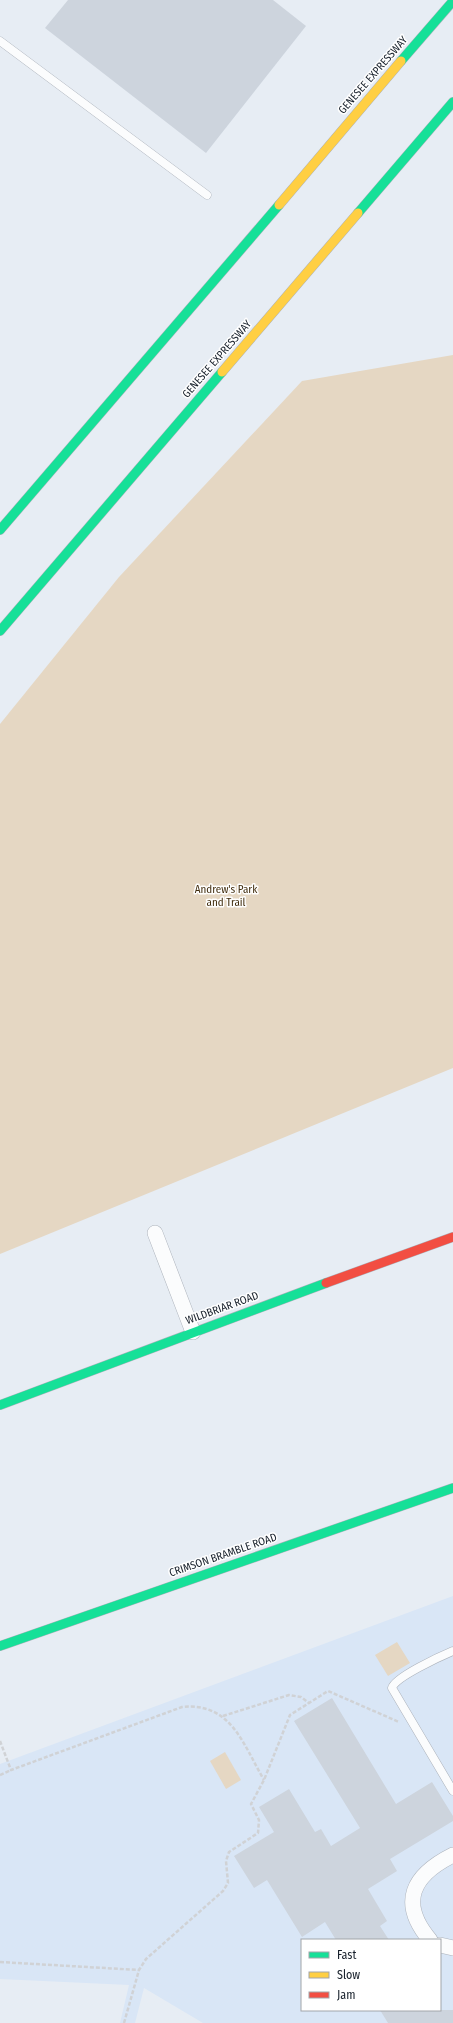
<svg xmlns="http://www.w3.org/2000/svg" width="453" height="2023" font-family="'Fira Sans Condensed',sans-serif">
  <style>
    .built { fill: #d9e6f6; fill-rule: evenodd }
    .green { fill: #e5d7c3 }
    .building { fill: #cdd4dd }
    .lines { fill: none; stroke-linecap: round; stroke-linejoin: round }
    .lane-casing { stroke: #acb2bb; stroke-width: 9 }
    .street-casing { stroke: #acb2bb; stroke-width: 16 }
    .fast-casing { stroke: #acb2bb; stroke-width: 10 }
    .slow-casing { stroke: #acb2bb; stroke-width: 10 }
    .jam-casing { stroke: #acb2bb; stroke-width: 10 }
    .path { stroke: #d0d2d5; stroke-width: 2.5; stroke-dasharray: 4 2; stroke-linecap: butt }
    .lane { stroke: #fbfcfd; stroke-width: 8 }
    .street { stroke: #fbfcfd; stroke-width: 15 }
    .fast { stroke: #16e098; stroke-width: 9 }
    .slow { stroke: #ffcf43; stroke-width: 9 }
    .jam { stroke: #f24e42; stroke-width: 9 }
    .labels { text-anchor: middle; dominant-baseline: central; stroke-width: 3; stroke-linejoin: round; paint-order: stroke }
    .street-label { font-size: 11px; fill: #161f2a; stroke: #fff }
    .park-label { font-size: 11px; fill: #422e0f; stroke: #fff }
  </style>
  <rect width="100%" height="100%" fill="#e7edf4"/>
  <!-- built -->
  <path class="built" d="M453 1596V2023H203L144 1988 135 2023H120L129 1985 0 1979V1764ZM302 1940H440V2010H302Z"/>
  <!-- green -->
  <g class="green">
    <path d="M453 355V1068L0 1254V724L119 577 302 381Z"/>
    <path d="M397 1642 410 1663 388 1676 375 1655Z"/>
    <path d="M225 1752 241 1780 226 1789 210 1761Z"/>
  </g>
  <!-- building -->
  <g class="building">
    <path d="M68 0H273L306 26 206 153 45 28Z"/>
    <path d="M332 1698 396 1804 432 1782 453 1816V1821L390 1859 397 1871 368 1889 387 1921 380 1926 389 1940H336L325 1922 302 1937 267 1880 254 1888 234 1856 274 1832 259 1807 289 1789 315 1832 321 1829 331 1846 360 1828 294 1721Z"/>
    <path d="M380 2010H453V2023H388Z"/>
  </g>
  <g class="lines">
    <!-- lane casing -->
    <g class="lane-casing">
      <g id="lane">
        <path d="M0 41 207 195"/>
        <path d="M453 1651C441 1656 395 1677 392 1688L453 1791"/>
      </g>
    </g>
    <!-- street casing -->
    <g class="street-casing">
      <g id="street">
        <path d="M155 1233 193 1332"/>
        <path d="M430 1940C398 1902 413 1875 453 1855"/>
        <path d="M440 1945 453 1948"/>
      </g>
    </g>
    <!-- fast casing -->
    <g class="fast-casing">
      <g id="fast">
        <path d="M401 61 453 1"/>
        <path d="M358 213 453 102"/>
        <path d="M0 530 279 205"/>
        <path d="M0 631 222 372"/>
        <path d="M0 1405 326 1283"/>
        <path d="M0 1646 453 1488"/>
      </g>
    </g>
    <!-- slow casing -->
    <g class="slow-casing">
      <g id="slow">
        <path d="M279 205 401 61"/>
        <path d="M222 372 358 213"/>
      </g>
    </g>
    <!-- jam casing -->
    <g class="jam-casing">
      <path id="jam" d="M326 1283 453 1237"/>
    </g>
    <!-- path -->
    <g class="path">
      <path d="M223 1716 289 1695 301 1697 309 1703"/>
      <path d="M0 1741 11 1770 182 1707C231 1702 243 1744 264 1780"/>
      <path d="M0 1775 11 1770"/>
      <path d="M0 1962 139 1970"/>
      <path d="M124 2023 139 1970 146 1959 223 1891 228 1883 226 1861 229 1852 258 1833 259 1820 251 1804 264 1780 290 1715 328 1691 399 1722"/>
    </g>
    <!-- lane -->
    <use href="#lane" class="lane"/>
    <!-- street -->
    <use href="#street" class="street"/>
    <!-- fast -->
    <use href="#fast" class="fast"/>
    <!-- slow -->
    <use href="#slow" class="slow"/>
    <!-- jam -->
    <use href="#jam" class="jam"/>
  </g>
  <g class="labels">
    <!-- street labels -->
    <g class="street-label">
      <text transform="translate(373 75) rotate(-49)">GENESEE EXPRESSWAY</text>
      <text transform="translate(217 359) rotate(-49)">GENESEE EXPRESSWAY</text>
      <text transform="translate(222 1308) rotate(-20)">WILDBRIAR ROAD</text>
      <text transform="translate(223 1555) rotate(-19)">CRIMSON BRAMBLE ROAD</text>
    </g>
    <!-- park labels -->
    <g class="park-label">
      <text x="226" y="889">Andrew's Park<tspan x="226" dy="13">and Trail</tspan></text>
    </g>
  </g>
  <!-- legend -->
  <rect x="301" y="1939" width="140" height="72" fill="#ffffff" stroke="#a2a5aa"/>
  <rect x="309" y="1952" width="20" height="6" fill="#16e098" stroke="#a2a5aa"/>
  <text x="337" y="1959" font-size="12" fill="#161f2a">Fast</text>
  <rect x="309" y="1972" width="20" height="6" fill="#ffcf43" stroke="#a2a5aa"/>
  <text x="337" y="1979" font-size="12" fill="#161f2a">Slow</text>
  <rect x="309" y="1992" width="20" height="6" fill="#f24e42" stroke="#a2a5aa"/>
  <text x="337" y="1999" font-size="12" fill="#161f2a">Jam</text>
</svg>
